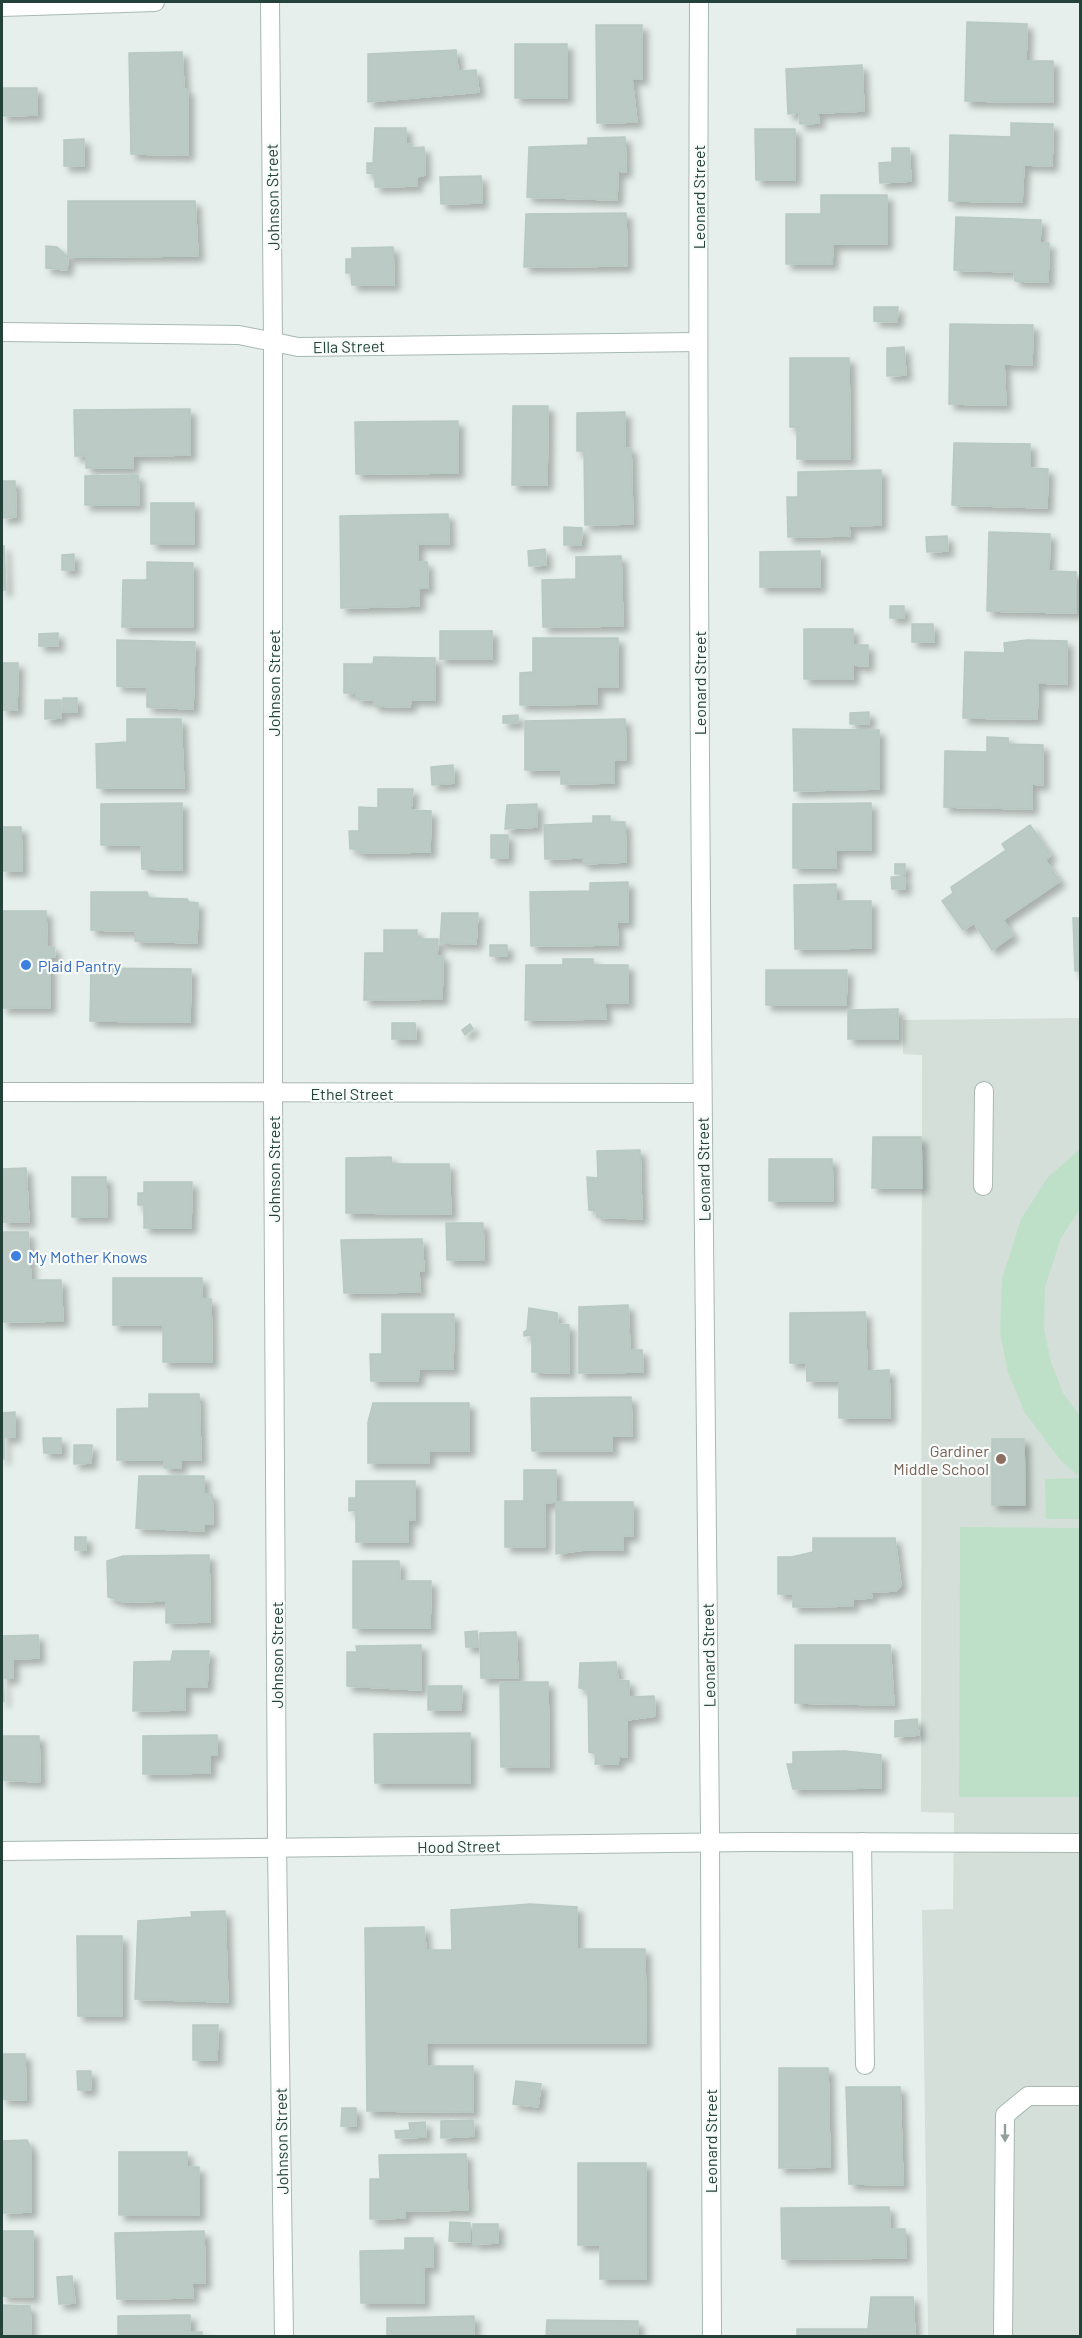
<svg xmlns="http://www.w3.org/2000/svg" width="1082" height="2338" font-family="Barlow,sans-serif">
  <style>
    .built { fill: #d4dfda }
    .green { fill: #bfe0c8 }
    .building { fill: #bbcac4; stroke: #b8c9c2; stroke-width: 1.5; filter: url(#shadow) }
    .lines { fill: none; stroke-linecap: round; stroke-linejoin: round }
    .minor-casing { stroke: #a8b8b2; stroke-width: 20 }
    .minor { stroke: #fff; stroke-width: 18 }
    .oneway { fill: #92a09c }
    .shop-dot { fill: #3f7fe0; stroke: #f7fbf9; stroke-width: 2 }
    .education-dot { fill: #8d6e63; stroke: #f7fbf9; stroke-width: 2 }
    .labels { text-anchor: middle; dominant-baseline: central; stroke-width: 4.5; stroke-linejoin: round; paint-order: stroke }
    .street-label { font-size: 16px; fill: #24423a; stroke: #f7fbf9 }
    .shop-label { font-size: 16px; fill: #366cbe; stroke: #f7fbf9; text-anchor: start }
    .education-label { font-size: 16px; fill: #785e54; stroke: #f7fbf9; text-anchor: end }
  </style>
  <defs>
    <filter id="shadow"><feDropShadow dx="5.5" dy="5.5" stdDeviation="3" flood-color="#0004"/></filter>
  </defs>
  <rect width="100%" height="100%" fill="#e6efeb"/>
  <!-- built -->
  <path class="built" d="M1080 1018V2336H928L922 1910 953 1909 954 1813 921 1812 922 1055 903 1054V1020Z"/>
  <!-- green -->
  <g class="green">
    <path d="M1080 1149V1209L1061 1238 1045 1287 1044 1329 1051 1362 1063 1393 1080 1416V1477L1061 1461 1025 1413 1008 1373 1000 1332 1002 1279 1021 1219 1048 1177Z"/>
    <path d="M1080 1478V1519H1046L1045 1479Z"/>
    <path d="M960 1527 1080 1528V1797H959Z"/>
  </g>
  <!-- building -->
  <g class="building">
    <path d="M967 22 1027 24 1026 61H1053V102L965 101Z"/>
    <path d="M596 25H642V79H632L637 122 597 123Z"/>
    <rect x="515" y="44" width="52" height="54"/>
    <path d="M456 50 458 71 476 70 479 92 368 102V54Z"/>
    <path d="M182 52 184 89 188 90V155L131 154 129 53Z"/>
    <path d="M862 65 864 111 818 113 819 123 800 124 799 113 788 114 786 69Z"/>
    <path d="M2 88H37V115L2 116Z"/>
    <path d="M1011 123 1053 124 1052 166 1024 165 1022 202 949 201 950 135 1011 137Z"/>
    <path d="M375 128H406V144H412L411 148 424 147 425 175 417 177V186L375 187V174L367 173V163H373Z"/>
    <path d="M755 129H795V180H756Z"/>
    <path d="M625 137 626 172 618 171 617 200 527 197 529 147 588 145V138Z"/>
    <path d="M84 139V166H64V140Z"/>
    <path d="M892 148H909L911 181 880 183 879 163 892 162Z"/>
    <path d="M481 176 482 203 441 204 440 177Z"/>
    <path d="M821 195H887V244H833L832 264H786V214H821Z"/>
    <path d="M68 201H195L198 256 68 257Z"/>
    <path d="M626 213 627 266 524 267 526 214Z"/>
    <path d="M956 217 1041 220 1040 243H1049L1048 282 1015 281 1014 272 954 270Z"/>
    <path d="M46 246 57 247 68 257 67 270 46 268Z"/>
    <path d="M393 247 394 285H352L351 273H346V259H352V248Z"/>
    <path d="M874 307H898L897 322 874 321Z"/>
    <path d="M950 324 1033 325 1032 365 1004 364 1006 405 949 404Z"/>
    <path d="M904 347 906 375 887 376V348Z"/>
    <path d="M790 358H849L850 459H797V427H790Z"/>
    <path d="M513 406H548L547 485H512Z"/>
    <path d="M190 409V455L133 456V468H86V456H75L74 410Z"/>
    <path d="M625 412V448H631L633 524 585 525 584 451H577V413Z"/>
    <path d="M458 421V473L356 474 355 422Z"/>
    <path d="M954 443 1030 444V468L1048 469 1047 508 952 505Z"/>
    <path d="M881 470V525L849 526 850 536 788 537 787 497H798V472Z"/>
    <path d="M138 475 139 505H85V476Z"/>
    <path d="M2 481H15L16 517 2 518Z"/>
    <rect x="151" y="503" width="43" height="41"/>
    <path d="M448 514 449 544H418V562H427L428 588H419V606L341 608 340 516Z"/>
    <path d="M564 527 582 528 581 545H564Z"/>
    <path d="M989 532 1050 534 1049 571 1076 572V613L987 611Z"/>
    <path d="M947 536 948 551 927 552 926 537Z"/>
    <path d="M2 546H4L6 590H2Z"/>
    <path d="M545 549 546 565 529 566 528 551Z"/>
    <path d="M820 551V587H760V552Z"/>
    <path d="M74 554V570H62V555Z"/>
    <path d="M621 556 623 626 543 627 542 580 576 579V557Z"/>
    <path d="M147 562 193 563V627H122L123 580H147Z"/>
    <rect x="890" y="606" width="14" height="12"/>
    <path d="M912 624H933L934 642H912Z"/>
    <path d="M804 629H853V645H868V666L853 665V679H804Z"/>
    <rect x="440" y="631" width="52" height="28"/>
    <path d="M58 633V646H39V634Z"/>
    <path d="M533 638H618V687H597V704L520 705V673L533 672Z"/>
    <path d="M117 640 195 642 193 709 147 707V687L117 686Z"/>
    <path d="M1027 640 1067 641V684L1038 683 1037 719 963 718 965 652 1005 653 1004 643Z"/>
    <path d="M374 657 435 658V700H411L410 707 374 706V700L356 699V693H344V664H373Z"/>
    <path d="M2 663H18L17 710H2Z"/>
    <rect x="63" y="698" width="14" height="14"/>
    <path d="M45 700H61V718L45 719Z"/>
    <path d="M869 712V724H850V713Z"/>
    <path d="M518 715V723H503V716Z"/>
    <path d="M127 719H181L184 788H97L96 744 127 742Z"/>
    <path d="M625 719 626 760H614V783L561 784V770H525V721Z"/>
    <path d="M793 729 879 730V789L794 791Z"/>
    <path d="M987 737 1008 738 1009 744 1043 745V785L1032 784V809L944 807 945 751 987 752Z"/>
    <path d="M453 765 454 783 432 785 431 767Z"/>
    <path d="M378 789H413L411 810 431 811 430 852 359 853 358 849H350L349 831H359V807L378 808Z"/>
    <path d="M182 803V870L142 869 141 845H101V804Z"/>
    <path d="M871 803V850H836V868H793V804Z"/>
    <path d="M537 804V827L505 829 507 805Z"/>
    <path d="M593 816H610V822H625L626 862 583 864V858L545 859 544 825 593 823Z"/>
    <path d="M1030 825 1051 855 1045 860 1060 881 1003 920 1013 935 992 950 974 923 963 930 942 901 953 893 951 887 1006 850 1002 844Z"/>
    <path d="M2 827H21L22 871H2Z"/>
    <rect x="491" y="835" width="17" height="23"/>
    <rect x="895" y="864" width="10" height="10"/>
    <path d="M891 877H905V889H892Z"/>
    <path d="M628 882V922H617L618 945 531 946 530 892 590 891V883Z"/>
    <path d="M836 884V901H871V948L795 949 794 885Z"/>
    <path d="M91 892H147L149 898 187 899 189 902 198 903 197 943 135 941V931L91 930Z"/>
    <path d="M2 911H46L47 947H54L55 957H50V1008H2Z"/>
    <path d="M442 913H478L476 944 440 943Z"/>
    <path d="M1073 918H1080V971H1075Z"/>
    <path d="M384 930H417V939H438L437 956H443L442 999 364 1000 365 953H384Z"/>
    <rect x="490" y="945" width="17" height="11"/>
    <path d="M563 959H593V965H628V1003H605L606 1019 525 1020 526 965H563Z"/>
    <path d="M91 968 191 969 190 1022 90 1021Z"/>
    <path d="M766 970H847L846 1005H766Z"/>
    <path d="M898 1009V1039H848V1010Z"/>
    <path d="M392 1023H415L416 1039H392Z"/>
    <path d="M470 1024 473 1029 465 1035 462 1030Z"/>
    <path d="M873 1137H921L922 1188H872Z"/>
    <path d="M640 1150 642 1219 597 1217 596 1211 589 1210 587 1177 598 1178 597 1151Z"/>
    <path d="M391 1157 392 1164H449L451 1214 346 1213V1158Z"/>
    <path d="M769 1159H832L833 1201H769Z"/>
    <path d="M26 1168 29 1222H2V1169Z"/>
    <path d="M72 1177H106L107 1217H72Z"/>
    <path d="M144 1182H192L191 1228H144V1205H138V1193H144Z"/>
    <path d="M446 1223H483L484 1260H447Z"/>
    <path d="M2 1232H28L31 1280H61L63 1321 2 1322Z"/>
    <path d="M422 1239 424 1271H419L420 1292 344 1293 341 1240Z"/>
    <path d="M113 1278H202V1299H211L212 1362H163V1325H113Z"/>
    <path d="M628 1305 630 1350H642L643 1372 579 1373V1307Z"/>
    <path d="M529 1308 557 1313 558 1324 569 1325V1373L532 1372V1335L524 1336V1332L527 1330Z"/>
    <path d="M865 1312 867 1371 889 1370 890 1418H839V1381H807L806 1363H790V1313Z"/>
    <path d="M382 1314H454L453 1369H419L418 1381H371L370 1354H382Z"/>
    <path d="M149 1394H199L201 1460H181V1468H164V1460H117V1409L149 1408Z"/>
    <path d="M631 1397 632 1436H612V1451H532L531 1398Z"/>
    <path d="M373 1403H469V1451H429V1463H368V1422Z"/>
    <path d="M15 1412V1437H4V1459H2V1413Z"/>
    <path d="M43 1438H61V1453H44Z"/>
    <path d="M992 1439H1024L1025 1505H992Z"/>
    <path d="M74 1445H92L91 1463 74 1464Z"/>
    <path d="M524 1470H556V1502L545 1503V1547H505V1501H524Z"/>
    <path d="M139 1476H204V1494H212L213 1524H204V1531L136 1528Z"/>
    <path d="M356 1481H415V1520H408V1542H356V1510L349 1511V1498H356Z"/>
    <path d="M556 1502H633V1536H623V1550H584L556 1554Z"/>
    <rect x="75" y="1537" width="11" height="13"/>
    <path d="M813 1538H895L901 1585 896 1591 871 1592 872 1598 853 1599V1606L793 1607V1594H778V1557H792L813 1552Z"/>
    <path d="M209 1555 210 1622 166 1623V1601L124 1602 108 1597 107 1561 123 1556Z"/>
    <path d="M353 1561H399L400 1581H431L430 1628H353Z"/>
    <path d="M477 1631 478 1647H466L465 1632Z"/>
    <path d="M516 1632 518 1678H481L480 1633Z"/>
    <path d="M38 1635 39 1658 13 1659V1678H3L4 1701H2V1636Z"/>
    <path d="M421 1645V1690L347 1686V1652H357L356 1646Z"/>
    <path d="M795 1645H890L894 1705 795 1703Z"/>
    <path d="M173 1651H209L207 1687H185V1710L133 1711 134 1662 171 1661Z"/>
    <path d="M616 1662 618 1680 629 1681V1697L654 1696 655 1716 627 1720V1757L619 1756 618 1764H595L596 1754 589 1752 588 1690 579 1688 580 1663Z"/>
    <path d="M500 1682H548L549 1767H501Z"/>
    <path d="M428 1686H462L461 1710H428Z"/>
    <path d="M917 1719 919 1735 895 1737V1721Z"/>
    <path d="M470 1733V1783H375L374 1734Z"/>
    <path d="M217 1735V1755H210V1773L143 1774V1736Z"/>
    <path d="M2 1736H39L40 1782 2 1780Z"/>
    <path d="M845 1751 881 1755V1788L793 1789 787 1764H793V1752Z"/>
    <path d="M530 1904 577 1907V1949H645L646 2043H427V2066H473V2112L367 2111 365 1928 424 1927 426 1950H452L451 1910Z"/>
    <path d="M225 1911 228 2002 135 1999 138 1921 192 1917 191 1912Z"/>
    <path d="M77 1936H122V2016H78Z"/>
    <path d="M193 2025H218L217 2060H193Z"/>
    <path d="M2 2054H25L26 2100 2 2099Z"/>
    <path d="M779 2068H828L830 2167 779 2168Z"/>
    <path d="M77 2071H91V2090H78Z"/>
    <path d="M516 2081 541 2084 538 2107 513 2104Z"/>
    <path d="M846 2087H900L903 2185 849 2184Z"/>
    <path d="M342 2108H356V2126H341Z"/>
    <path d="M473 2120 474 2136 441 2138V2121Z"/>
    <path d="M425 2122 426 2137 396 2138 395 2131 410 2130 409 2123Z"/>
    <path d="M27 2140 31 2149V2212L2 2213V2141Z"/>
    <path d="M119 2152H187V2167H199V2215H119Z"/>
    <path d="M466 2154 468 2210 405 2211V2218L370 2219V2179H380L379 2155Z"/>
    <path d="M578 2163H646V2279H600V2245H578Z"/>
    <path d="M889 2207 890 2229H905L906 2258 782 2259 781 2208Z"/>
    <path d="M450 2222 470 2223V2242L449 2241Z"/>
    <path d="M473 2224H498V2243L473 2244Z"/>
    <path d="M2 2231H33V2297L2 2296Z"/>
    <path d="M204 2231 205 2283H192L193 2298 117 2299 115 2233Z"/>
    <path d="M405 2238H433V2267H424V2303H361L360 2251 405 2250Z"/>
    <path d="M72 2276 75 2303 59 2304 57 2277Z"/>
    <path d="M871 2297H913L915 2336H797V2329H868Z"/>
    <path d="M2 2305 30 2306 31 2336H2Z"/>
    <path d="M190 2315V2332H202V2336H118V2316Z"/>
    <path d="M474 2316V2336H387V2318Z"/>
    <path d="M547 2320 638 2321V2336H546Z"/>
  </g>
  <g class="lines">
    <!-- minor casing -->
    <g class="minor-casing">
      <g id="minor">
        <path d="M270 2 273 342V1092L277 1848 284 2336"/>
        <path d="M699 2C696 612 704 1222 710 1832 711 2000 710 2168 712 2336"/>
        <path d="M2 7 155 2"/>
        <path d="M2 332 239 335 298 347 698 342"/>
        <path d="M2 1092 702 1093"/>
        <path d="M983 1186 984 1091"/>
        <path d="M862 1842 865 2065"/>
        <path d="M2 1851 749 1842 1080 1843"/>
        <path d="M1003 2336 1005 2115 1028 2096H1080"/>
      </g>
    </g>
    <!-- minor -->
    <use href="#minor" class="minor"/>
  </g>
  <!-- one-way arrows -->
  <defs><path id="oneway-solid" d="M-6-.8H1V-3.2L6.5 0L1 3.2V.8H-6Z" transform="scale(1.5)"/></defs>
  <use class="oneway" href="#oneway-solid" transform="translate(1005 2133) rotate(90)"/>
  <!-- markers -->
  <g class="shop-dot">
    <circle cx="26" cy="965" r="6"/>
    <circle cx="16" cy="1256" r="6"/>
  </g>
  <circle class="education-dot" cx="1001" cy="1459" r="6"/>
  <g class="labels">
    <!-- street labels -->
    <g class="street-label">
      <text transform="translate(272 197) rotate(-91)">Johnson Street</text>
      <text transform="translate(698 197) rotate(-90)">Leonard Street</text>
      <text transform="translate(349 346) rotate(-1)">Ella Street</text>
      <text transform="translate(273 683) rotate(-90)">Johnson Street</text>
      <text transform="translate(699 683) rotate(-90)">Leonard Street</text>
      <text x="352" y="1093">Ethel Street</text>
      <text transform="translate(273 1169) rotate(-90)">Johnson Street</text>
      <text transform="translate(703 1169) rotate(-91)">Leonard Street</text>
      <text transform="translate(276 1655) rotate(-90)">Johnson Street</text>
      <text transform="translate(708 1655) rotate(-91)">Leonard Street</text>
      <text transform="translate(459 1846) rotate(-1)">Hood Street</text>
      <text transform="translate(281 2141) rotate(-91)">Johnson Street</text>
      <text transform="translate(710 2141) rotate(-90)">Leonard Street</text>
    </g>
    <!-- shop labels -->
    <g class="shop-label">
      <text x="38" y="965">Plaid Pantry</text>
      <text x="28" y="1256">My Mother Knows</text>
    </g>
    <!-- education labels -->
    <g class="education-label">
      <text x="989" y="1450">Gardiner<tspan x="989" dy="18">Middle School</tspan></text>
    </g>
  </g>
  <!-- border -->
  <rect width="1082" height="2338" fill="none" stroke="#24423a" stroke-width="6"/>
</svg>
